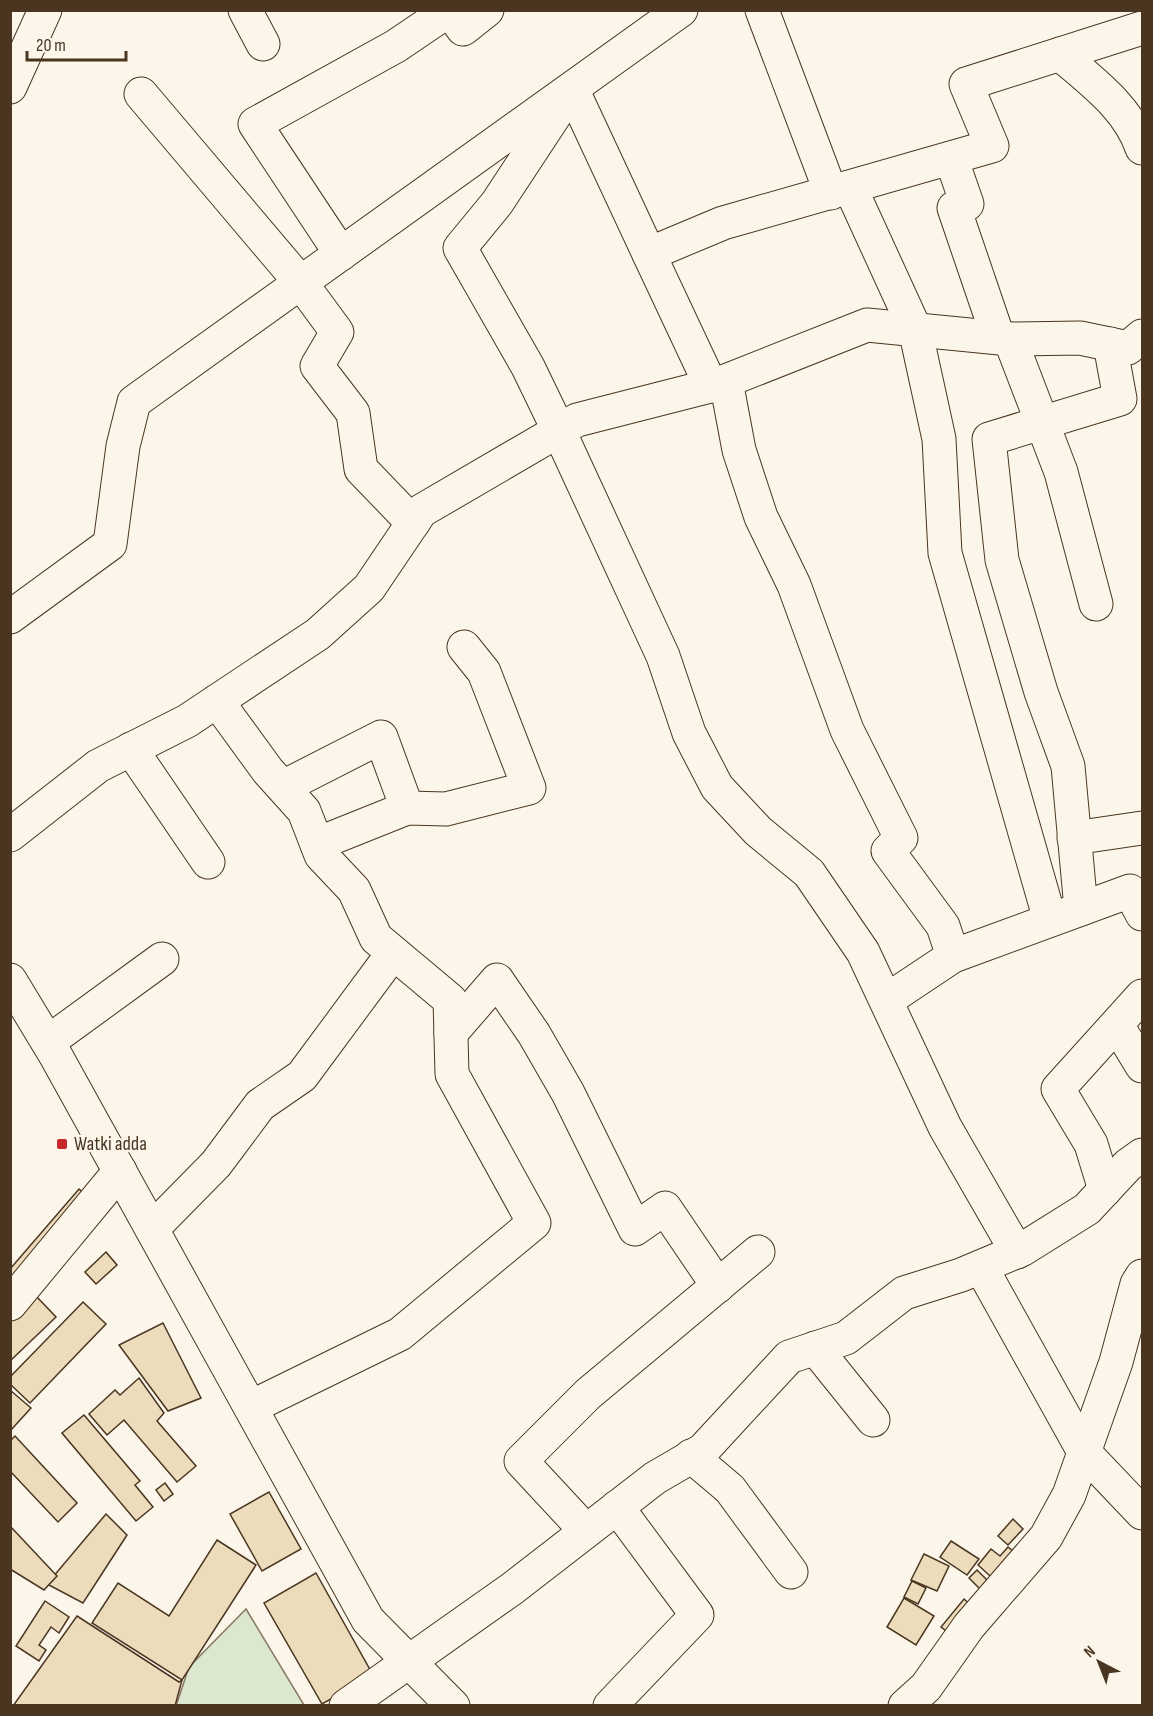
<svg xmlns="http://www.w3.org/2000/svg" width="1153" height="1716" font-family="'Sofia Sans Condensed',sans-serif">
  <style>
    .green { fill: #dce7d0; stroke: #887966; stroke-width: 1.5 }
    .building { fill: #ecdcbc; stroke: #4a3520; stroke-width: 1.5 }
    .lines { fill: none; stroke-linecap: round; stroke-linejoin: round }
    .minor-casing { stroke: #4a3520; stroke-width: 35 }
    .major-casing { stroke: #4a3520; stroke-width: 35 }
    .minor { stroke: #fbf6e9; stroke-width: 33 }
    .major { stroke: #fbf6e9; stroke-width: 33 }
    .poi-dot { fill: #c62828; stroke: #fbf6e9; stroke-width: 2 }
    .labels { text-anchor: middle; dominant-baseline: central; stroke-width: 4.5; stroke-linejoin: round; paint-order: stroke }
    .poi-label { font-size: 20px; fill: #4a3520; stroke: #fbf6e9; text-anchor: start }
  </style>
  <rect width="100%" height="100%" fill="#fbf6e9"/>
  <!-- green -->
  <path class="green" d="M246 1609 304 1705 176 1706 189 1667Z"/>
  <!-- building -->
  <g class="building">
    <path d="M79 1189 95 1203 10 1302V1269Z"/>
    <path d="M106 1252 117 1265 96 1284 85 1272Z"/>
    <path d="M37 1297 56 1317 10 1361V1322Z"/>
    <path d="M83 1302 106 1324 30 1403 10 1384V1377Z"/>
    <path d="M163 1323 201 1398 168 1411 119 1345Z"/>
    <path d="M139 1378 164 1413 157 1421 196 1466 177 1482 124 1420 107 1435 89 1414 115 1390 120 1395Z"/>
    <path d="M10 1390 31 1408 10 1431Z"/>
    <path d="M84 1415 140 1481 135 1485 153 1507 136 1521 62 1433Z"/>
    <path d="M15 1436 77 1503 58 1522 10 1471V1441Z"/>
    <path d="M165 1483 173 1494 164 1501 156 1490Z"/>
    <path d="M269 1492 301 1549 262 1571 230 1514Z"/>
    <path d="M106 1514 127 1535 83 1603 47 1584Z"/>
    <path d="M1013 1519 1023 1529 1008 1545 998 1536Z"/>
    <path d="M10 1526 57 1576 44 1590 10 1569Z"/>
    <path d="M217 1540 256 1565 182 1680 92 1623 118 1583 169 1616Z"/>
    <path d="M951 1541 979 1559 967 1575 940 1557Z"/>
    <path d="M1008 1547 1023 1559 1000 1585 978 1565 991 1549 1000 1556Z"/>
    <path d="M924 1554 949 1566 937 1591 911 1580Z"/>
    <path d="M977 1570 994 1587 986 1595 969 1578Z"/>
    <path d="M316 1573 373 1675 322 1704 264 1603Z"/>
    <path d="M912 1581 926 1588 918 1604 904 1597Z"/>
    <path d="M904 1598 934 1616 916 1645 887 1627Z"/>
    <path d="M964 1599 974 1608 952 1635 941 1627Z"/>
    <path d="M45 1601 69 1617 59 1633 51 1627 39 1645 46 1650 39 1661 16 1646Z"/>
    <path d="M77 1616 179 1682 182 1680 175 1706H13Z"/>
  </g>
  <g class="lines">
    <!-- minor casing -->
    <g class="minor-casing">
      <g id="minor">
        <path d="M245 10 263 44"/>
        <path d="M449 10 463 29 487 10"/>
        <path d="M762 10 831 193"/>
        <path d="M1060 54C1092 82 1128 107 1142 148"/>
        <path d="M10 87 45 10"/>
        <path d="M572 89 497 203 460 248 528 367 559 431 663 656 689 733 717 787 758 831 809 873 863 952 945 1127 1017 1252"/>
        <path d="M572 89 649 254 723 223 992 146 966 84 1142 28"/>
        <path d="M141 94 301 283 337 332 317 366 353 413 361 469 413 523"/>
        <path d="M951 158 967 204 954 208 998 337"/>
        <path d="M850 187 915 329 939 439 945 553 1050 920"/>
        <path d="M341 254 255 124 396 46 449 10"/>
        <path d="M649 254 711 386"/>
        <path d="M1010 339 1061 472 1096 604"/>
        <path d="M726 381 739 450 761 517 794 585 847 730 901 838 888 851 943 926 953 956"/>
        <path d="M10 617 110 544 123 446 134 402 681 10"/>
        <path d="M217 701 268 771 304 811 321 855 354 890 376 938 450 1000 452 1074 534 1223 400 1334 251 1407"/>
        <path d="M131 749 208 862"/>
        <path d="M283 787 381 737 407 808"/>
        <path d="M10 835 98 766 187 721 318 634 369 588 421 511 577 420 718 384 867 325 1010 339 1080 338 1128 348 1142 336"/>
        <path d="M1074 838 1142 828"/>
        <path d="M317 844 407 808 446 809 529 788 484 672 464 647"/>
        <path d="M1081 909 1068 766 1041 692 1002 560 989 439 1120 399 1110 344"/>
        <path d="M887 1000 953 956 1130 891 1142 914"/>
        <path d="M1117 1025 1142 1066"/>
        <path d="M451 1033 497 980 534 1034 568 1093 635 1229 665 1208 718 1286"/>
        <path d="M48 1042 162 959"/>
        <path d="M1105 1190 1091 1144 1058 1089 1142 996"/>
        <path d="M152 1229 216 1164 260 1105 302 1076 393 953"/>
        <path d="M981 1267 1084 1452 1142 1513"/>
        <path d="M10 1304 120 1171"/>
        <path d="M815 1348 873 1420"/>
        <path d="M691 1456 730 1489 791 1572"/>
        <path d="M586 1531 521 1461 588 1394 758 1252"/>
        <path d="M346 1706 513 1588 655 1478 703 1450 789 1357 846 1338 904 1293 961 1275 1023 1249 1087 1209 1128 1165 1142 1155"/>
        <path d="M610 1706 697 1615 617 1507"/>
        <path d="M905 1706 926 1687 969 1626 1046 1537 1069 1495 1116 1362 1137 1284 1142 1276"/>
      </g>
    </g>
    <!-- major casing -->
    <g class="major-casing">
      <path id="major" d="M10 980 56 1056 368 1620 453 1706"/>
    </g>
    <!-- minor -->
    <use href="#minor" class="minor"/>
    <!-- major -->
    <use href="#major" class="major"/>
  </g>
  <!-- markers -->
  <rect class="poi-dot" x="56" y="1138" width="12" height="12" rx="3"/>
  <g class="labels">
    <!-- poi labels -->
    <g class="poi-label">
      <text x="74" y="1144">Watki adda</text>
    </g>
  </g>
  <!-- border -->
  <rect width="1153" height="1716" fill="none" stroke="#4a3520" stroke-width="24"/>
  <!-- north arrow -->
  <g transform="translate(1099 1662) rotate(318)" stroke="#fbf6e9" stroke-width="4.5" paint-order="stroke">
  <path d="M0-4.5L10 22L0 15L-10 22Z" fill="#4a3520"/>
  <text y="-9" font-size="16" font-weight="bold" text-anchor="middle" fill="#4a3520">N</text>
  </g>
  <!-- scale -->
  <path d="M27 51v9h99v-9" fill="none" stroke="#4a3520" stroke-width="3"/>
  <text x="36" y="51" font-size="18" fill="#4a3520" stroke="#fbf6e9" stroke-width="4.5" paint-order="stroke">20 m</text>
</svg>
